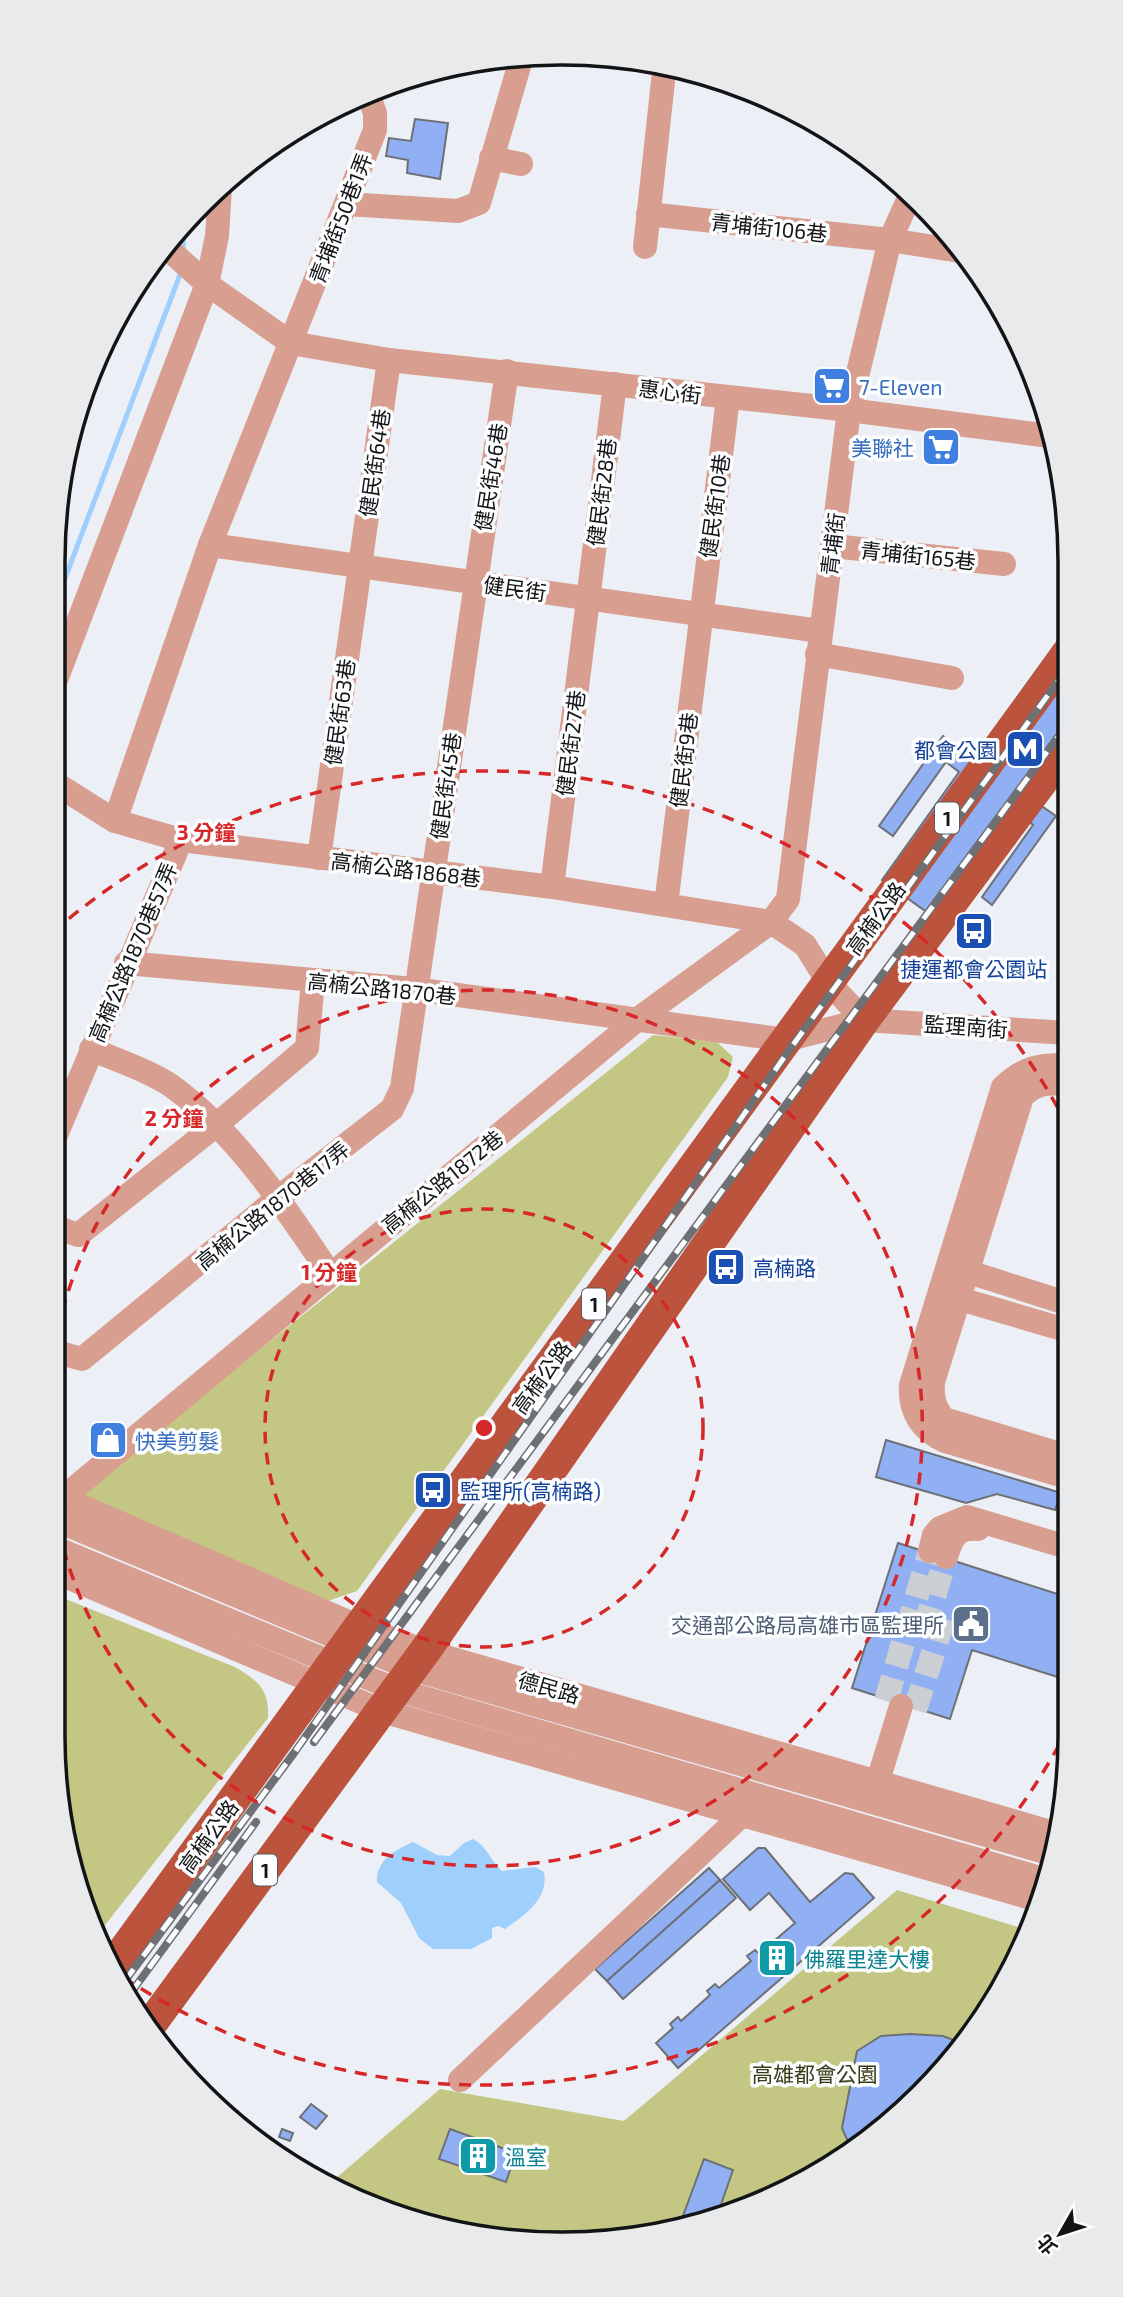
<svg xmlns="http://www.w3.org/2000/svg" width="1123" height="2297" font-family="'Exo 2','Noto Sans TC',sans-serif">
  <style>
    .green { fill: #c4c783 }
    .water { fill: #9ecffd }
    .lines { fill: none; stroke-linecap: round; stroke-linejoin: round }
    .stream { stroke: #9ecffd; stroke-width: 5 }
    .building { fill: #90b0f3; stroke: #6d7075; stroke-width: 2 }
    .minor-tunnel { stroke: #cbcfd4; stroke-width: 24; stroke-dasharray: 24 12; stroke-linecap: butt }
    .minor { stroke: #d89e90; stroke-width: 24 }
    .major { stroke: #bb533d; stroke-width: 32 }
    .rail-casing { stroke: #6e7074; stroke-width: 8 }
    .rail { stroke: #fcfdfe; stroke-width: 5; stroke-dasharray: 16; stroke-linecap: butt }
    .ring { fill: none; stroke: #d62828; stroke-width: 3.5; stroke-dasharray: 12 9 }
    .labels { text-anchor: middle; dominant-baseline: central; stroke-width: 7; stroke-linejoin: round; paint-order: stroke }
    .shield { fill: #fcfdfe; stroke: #595a5c; stroke-width: 2 }
    .shield-label { font-size: 19px; font-weight: bold; fill: #131416 }
    .street-label { font-size: 21px; fill: #131416; stroke: #fcfdfe }
    .shop-label { font-size: 21px; fill: #366cbe; stroke: #fcfdfe; text-anchor: start }
    .transit-label { font-size: 21px; fill: #164399; stroke: #fcfdfe; text-anchor: start }
    .service-label { font-size: 21px; fill: #4e5e75; stroke: #fcfdfe; text-anchor: end }
    .culture-label { font-size: 21px; fill: #0d838f; stroke: #fcfdfe; text-anchor: start }
    .park-label { font-size: 21px; fill: #393a17; stroke: #fcfdfe }
    .rim { fill: none; stroke: #131416; stroke-width: 3.5 }
    .centre { fill: #d62828; stroke: #fcfdfe; stroke-width: 3.5 }
    .ring-label { font-size: 21px; text-anchor: middle; font-weight: bold; fill: #d62828; stroke: #fcfdfe; stroke-width: 7; stroke-linejoin: round; paint-order: stroke }
  </style>
  <rect width="100%" height="100%" fill="#ecf0f6"/>
  <!-- green -->
  <g class="green">
    <path d="M653 1035 717 1042 733 1057 728 1077 357 1591 328 1601 79 1494Z"/>
    <path d="M53 1594 235 1667C259 1681 269 1690 268 1718L98 1934 80 1899 53 1736Z"/>
    <path d="M897 1890 1031 1931 944 2071 871 2140 787 2192 628 2240 462 2235 366 2206 328 2185 440 2089 624 2121Z"/>
  </g>
  <!-- water -->
  <path class="water" d="M473 1839C487 1846 490 1860 502 1871L535 1867 544 1872C549 1899 525 1915 505 1929L498 1926 492 1928V1938L471 1949H433L419 1938 401 1903 377 1882C376 1860 395 1850 413 1842L437 1855 450 1856 464 1843Z"/>
  <g class="lines">
    <!-- stream -->
    <g class="stream">
      <path d="M183 252 184 223"/>
      <path d="M53 610 181 272"/>
    </g>
  </g>
  <!-- building -->
  <g class="building">
    <path d="M415 119 448 123 440 179 407 173 408 160 386 156 389 138 411 141Z"/>
    <path d="M1067 628V767L1040 805 1056 816 992 905 982 897 1033 825 1026 819 949 928 882 880 959 772 946 762 893 836 879 826 943 736 974 758Z"/>
    <path d="M886 1440 1061 1493 1055 1510 997 1494 966 1503 876 1477Z"/>
    <path d="M898 1543 1070 1598V1681L972 1650 950 1719 852 1688Z"/>
    <path d="M758 1848H765L810 1902 845 1873 853 1874 874 1898 678 2068 656 2043 673 2028 670 2024 678 2017 681 2021 710 1995 707 1991 715 1984 719 1988 751 1961 747 1956 755 1950 759 1954 795 1923 769 1893 750 1910 723 1879Z"/>
    <path d="M709 1868 720 1880 607 1981 595 1969Z"/>
    <path d="M720 1880 736 1898 623 1999 607 1981Z"/>
    <path d="M910 2034 943 2036 961 2043 944 2071 871 2140 852 2151 842 2128 857 2051 881 2036Z"/>
    <path d="M311 2104 327 2116 316 2129 300 2117Z"/>
    <path d="M282 2129 293 2133 290 2141 279 2137Z"/>
    <path d="M450 2129 516 2153 506 2182 439 2159Z"/>
    <path d="M704 2159 733 2170 718 2213 680 2224Z"/>
  </g>
  <g class="lines">
    <!-- minor-tunnel -->
    <g class="minor-tunnel">
      <path d="M924 1630 946 1557"/>
      <path d="M886 1701 930 1551"/>
      <path d="M915 1710 947 1609"/>
    </g>
    <!-- minor -->
    <g class="minor">
      <path d="M491 158 521 164"/>
      <path d="M346 204 458 211 479 203 522 56"/>
      <path d="M648 214 890 240 966 252"/>
      <path d="M165 246 207 284 291 343 389 360 849 410 1050 436"/>
      <path d="M645 247 665 63"/>
      <path d="M210 545 820 631"/>
      <path d="M832 546 1004 564"/>
      <path d="M817 654 952 678"/>
      <path d="M53 688 207 284 217 236 220 187"/>
      <path d="M53 782 115 821 181 840 552 887 771 922 805 945 828 982 864 1020"/>
      <path d="M115 821 210 545 375 130V113L367 91"/>
      <path d="M319 858 389 360"/>
      <path d="M552 887 615 384"/>
      <path d="M666 905 728 398"/>
      <path d="M126 963 414 989 786 1040 864 1020 1068 1033"/>
      <path d="M91 1049C116 1060 156 1073 177 1090 239 1137 287 1210 330 1274"/>
      <path d="M1068 1065C1040 1064 1023 1068 1003 1087L911 1385C909 1411 921 1430 945 1441L1070 1478"/>
      <path d="M1068 1084C1049 1083 1036 1082 1022 1097L933 1382C932 1398 934 1407 944 1419L1070 1457"/>
      <path d="M53 1142 181 840"/>
      <path d="M53 1226 78 1235 215 1126 307 1048 313 981"/>
      <path d="M953 1267 1069 1304"/>
      <path d="M943 1294 1069 1331"/>
      <path d="M53 1351 82 1359 279 1197 392 1109 402 1088 507 371"/>
      <path d="M53 1494 360 1627 425 1651 1061 1835"/>
      <path d="M53 1506 638 1019 771 922 788 899 849 410 890 240 910 196"/>
      <path d="M53 1519 412 1669 1055 1855"/>
      <path d="M53 1547 397 1690 1047 1880"/>
      <path d="M930 1551 934 1535 940 1528 967 1517 1070 1548"/>
      <path d="M946 1557C952 1538 956 1527 978 1529"/>
      <path d="M53 1571 382 1711 1041 1901"/>
      <path d="M873 1797 901 1706"/>
      <path d="M460 2080 743 1814 745 1802"/>
    </g>
    <!-- major -->
    <g class="major">
      <path d="M114 1964 1067 654"/>
      <path d="M148 2028 425 1651 864 1020 1067 748"/>
    </g>
    <!-- rail casing -->
    <g class="rail-casing">
      <g id="rail">
        <path d="M314 1742 1067 725"/>
        <path d="M124 1982 294 1753 790 1049 1067 669"/>
        <path d="M130 1994 256 1822"/>
      </g>
    </g>
    <!-- rail -->
    <use href="#rail" class="rail"/>
  </g>
  <!-- distance rings -->
  <g class="ring">
    <circle cx="484" cy="1428" r="219"/>
    <path d="M53 1352A438 438 0 1 1 53 1504"/>
    <path d="M1069 1726A657 657 0 0 1 121 1976M53 932A657 657 0 0 1 1067 1125"/>
  </g>
  <!-- icons -->
  <defs>
    <g id="supermarket-square" transform="scale(2.0125)"><rect x="-9" y="-9" width="18" height="18" rx="4" fill="#3f7fe0" stroke="#fcfdfe"/><path d="M-6-5.5h2.5l.6 2H6L4.5 2H-2.5L-4.4-4H-6ZM-1.5 3.2a1.3 1.3 0 1 0 .1 0ZM3 3.2a1.3 1.3 0 1 0 .1 0Z" fill="#fff"/></g>
    <g id="metro-square" transform="scale(2.0125)"><rect x="-9" y="-9" width="18" height="18" rx="4" fill="#1a4fb4" stroke="#fcfdfe"/><path d="M-5.5 5V-5H-3L0 0L3-5H5.5V5H3V-.5L0 4L-3-.5V5Z" fill="#fff"/></g>
    <g id="bus-square" transform="scale(2.0125)"><rect x="-9" y="-9" width="18" height="18" rx="4" fill="#1a4fb4" stroke="#fcfdfe"/><path d="M-5-6H5V4H4V6H2V4H-2V6H-4V4H-5ZM-3.5-4V0h7V-4ZM-3.5 1.2v1.5H-2V1.2ZM2 1.2v1.5H3.5V1.2Z" fill="#fff"/></g>
    <g id="shop-square" transform="scale(2.0125)"><rect x="-9" y="-9" width="18" height="18" rx="4" fill="#3f7fe0" stroke="#fcfdfe"/><path d="M-5-2.5h2.3a2.7 3.5 0 0 1 5.4 0H5L5.5 6h-11ZM-1.5-2.5h3a1.5 2.3 0 0 0-3 0Z" fill="#fff"/></g>
    <g id="civic-square" transform="scale(2.0125)"><rect x="-9" y="-9" width="18" height="18" rx="4" fill="#5c6f8a" stroke="#fcfdfe"/><path d="M-.6-6.5H3V-4.5H.6V-3L4-1V1h2V6H-6V1h2V-1L-.6-3ZM-1.2 2.5V6h2.4V2.5Z" fill="#fff"/></g>
    <g id="building-square" transform="scale(2.0125)"><rect x="-9" y="-9" width="18" height="18" rx="4" fill="#0f9aa8" stroke="#fcfdfe"/><path d="M-4-6H4V6H1V3H-1V6H-4ZM-2.5-4.3h1.7v1.8h-1.7ZM.8-4.3h1.7v1.8H.8ZM-2.5-1h1.7V.8h-1.7ZM.8-1h1.7V.8H.8Z" fill="#fff"/></g>
  </defs>
  <g fill-rule="evenodd">
    <use href="#supermarket-square" x="832" y="386"/>
    <use href="#supermarket-square" x="941" y="447"/>
    <use href="#metro-square" x="1025" y="749"/>
    <use href="#bus-square" x="974" y="931"/>
    <use href="#bus-square" x="726" y="1267"/>
    <use href="#shop-square" x="108" y="1440"/>
    <use href="#bus-square" x="433" y="1490"/>
    <use href="#civic-square" x="971" y="1624"/>
    <use href="#building-square" x="777" y="1958"/>
    <use href="#building-square" x="478" y="2156"/>
  </g>
  <g class="labels">
    <!-- shield labels -->
    <g class="shield">
      <rect x="935" y="802.5" width="24" height="31" rx="5"/>
      <rect x="582" y="1288.5" width="24" height="31" rx="5"/>
      <rect x="253" y="1854.5" width="24" height="31" rx="5"/>
    </g>
    <g class="shield-label">
      <text x="947" y="818">1</text>
      <text x="594" y="1304">1</text>
      <text x="265" y="1870">1</text>
    </g>
    <!-- street labels -->
    <g class="street-label">
      <text transform="translate(340 218) rotate(-69)">青埔街50巷1弄</text>
      <text transform="translate(769 227) rotate(6)">青埔街106巷</text>
      <text transform="translate(670 391) rotate(7)">惠心街</text>
      <text transform="translate(374 463) rotate(-82)">健民街64巷</text>
      <text transform="translate(490 477) rotate(-81)">健民街46巷</text>
      <text transform="translate(601 492) rotate(-83)">健民街28巷</text>
      <text transform="translate(714 506) rotate(-82)">健民街10巷</text>
      <text transform="translate(832 544) rotate(-83)">青埔街</text>
      <text transform="translate(918 555) rotate(6)">青埔街165巷</text>
      <text transform="translate(515 588) rotate(8)">健民街</text>
      <text transform="translate(339 712) rotate(-82)">健民街63巷</text>
      <text transform="translate(570 743) rotate(-83)">健民街27巷</text>
      <text transform="translate(683 760) rotate(-83)">健民街9巷</text>
      <text transform="translate(445 786) rotate(-82)">健民街45巷</text>
      <text transform="translate(406 869) rotate(7)">高楠公路1868巷</text>
      <text transform="translate(875 918) rotate(-54)">高楠公路</text>
      <text transform="translate(132 952) rotate(-67)">高楠公路1870巷57弄</text>
      <text transform="translate(382 988) rotate(6)">高楠公路1870巷</text>
      <text transform="translate(966 1026) rotate(4)">監理南街</text>
      <text transform="translate(442 1181) rotate(-39)">高楠公路1872巷</text>
      <text transform="translate(272 1205) rotate(-39)">高楠公路1870巷17弄</text>
      <text transform="translate(541 1377) rotate(-54)">高楠公路</text>
      <text transform="translate(549 1687) rotate(16)">德民路</text>
      <text transform="translate(208 1836) rotate(-54)">高楠公路</text>
    </g>
    <!-- shop labels -->
    <g class="shop-label">
      <text x="859" y="386">7-Eleven</text>
      <text x="914" y="447" text-anchor="end">美聯社</text>
      <text x="135" y="1440">快美剪髮</text>
    </g>
    <!-- transit labels -->
    <g class="transit-label">
      <text x="998" y="749" text-anchor="end">都會公園</text>
      <text x="974" y="968" text-anchor="middle">捷運都會公園站</text>
      <text x="753" y="1267">高楠路</text>
      <text x="460" y="1490">監理所(高楠路)</text>
    </g>
    <!-- service labels -->
    <g class="service-label">
      <text x="944" y="1624">交通部公路局高雄市區監理所</text>
    </g>
    <!-- culture labels -->
    <g class="culture-label">
      <text x="804" y="1958">佛羅里達大樓</text>
      <text x="505" y="2156">溫室</text>
    </g>
    <!-- park labels -->
    <g class="park-label">
      <text x="815" y="2073">高雄都會公園</text>
    </g>
  </g>
  <!-- crop -->
  <path d="M0 0H1123V2297H0ZM561 65H562A496 496 0 0 1 1058 561V1736A496 496 0 0 1 562 2232H561A496 496 0 0 1 65 1736V561A496 496 0 0 1 561 65Z" fill="#e9eaeb" fill-rule="evenodd"/>
  <path class="rim" d="M561 65H562A496 496 0 0 1 1058 561V1736A496 496 0 0 1 562 2232H561A496 496 0 0 1 65 1736V561A496 496 0 0 1 561 65Z"/>
  <circle cx="484" cy="1428" r="10" class="centre"/>
  <g class="ring-label">
    <text x="206" y="840">3 分鐘</text>
    <text x="174" y="1126">2 分鐘</text>
    <text x="329" y="1280">1 分鐘</text>
  </g>
  <!-- north arrow -->
  <g transform="translate(1060 2234) rotate(231)" stroke="#fcfdfe" stroke-width="5" paint-order="stroke">
  <path d="M0-5L12 26L0 18L-12 26Z" fill="#131416"/>
  <text y="-10" font-size="19" font-weight="bold" text-anchor="middle" fill="#131416">北</text>
  </g>
</svg>
